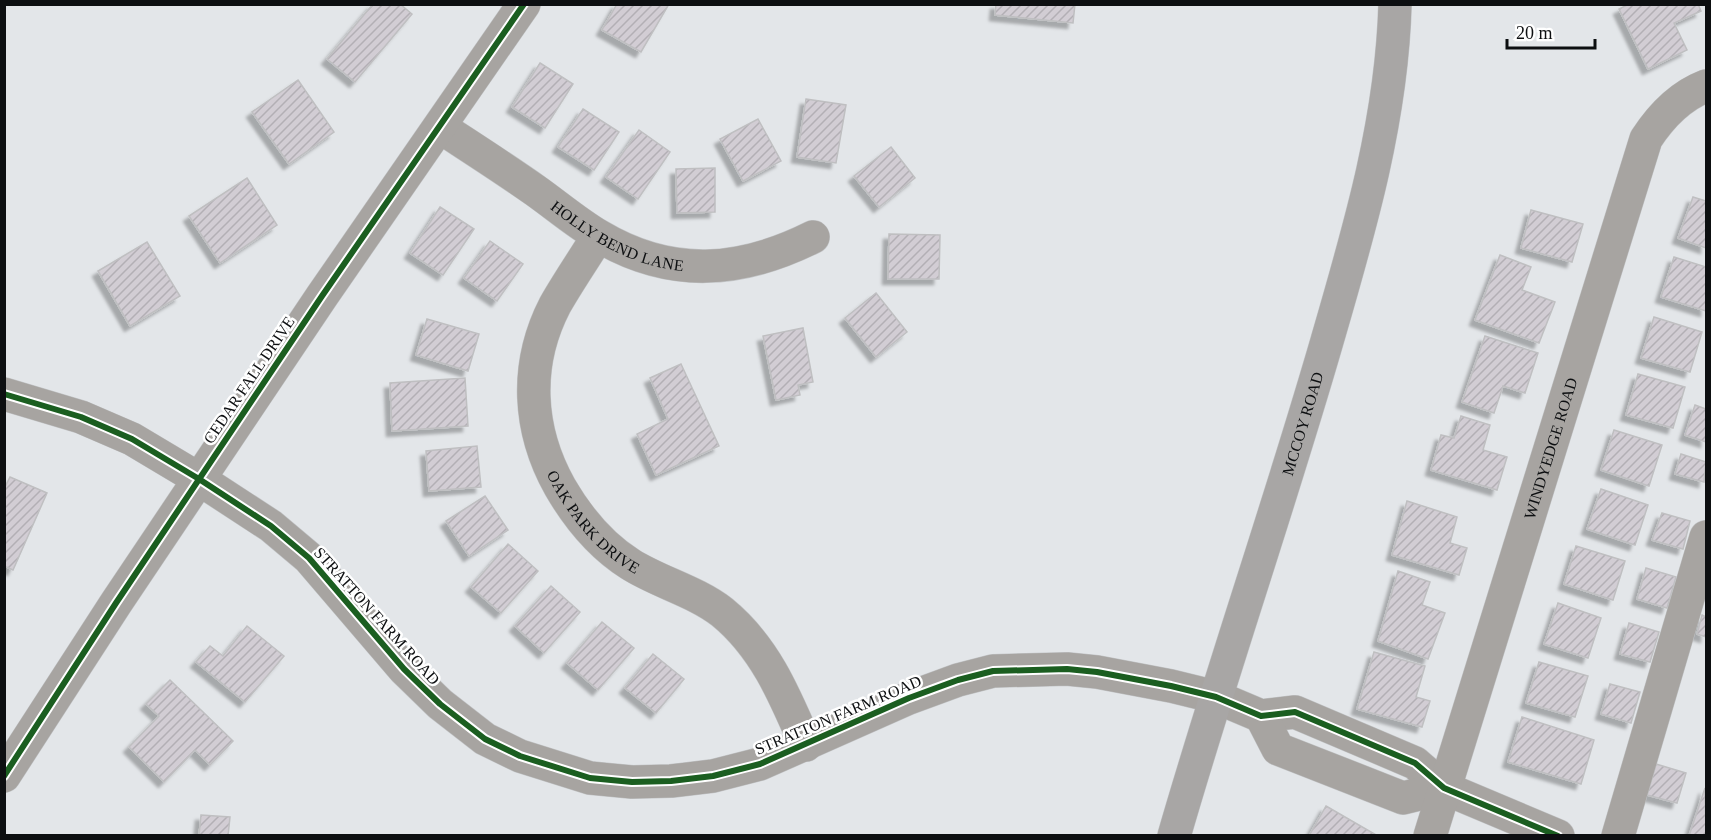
<svg xmlns="http://www.w3.org/2000/svg" width="1711" height="840" font-family="Georgia,serif">
  <style>
    .building { fill: url(#building-hatch); stroke: #bfbfc1; stroke-width: 1.5; filter: url(#shadow) }
    .lines { fill: none; stroke-linecap: round; stroke-linejoin: round }
    .minor-casing { stroke: #c2c4c6; stroke-width: 34 }
    .major-casing { stroke: #c2c4c6; stroke-width: 34 }
    .minor { stroke: #a7a4a1; stroke-width: 33 }
    .major { stroke: #a8a6a5; stroke-width: 33 }
    .cycleway-casing { stroke: #fff; stroke-width: 10 }
    .cycleway { stroke: #1b5e20; stroke-width: 6 }
    .labels { text-anchor: middle; dominant-baseline: central; stroke-width: 5; stroke-linejoin: round; paint-order: stroke }
    .street-label { font-size: 16px; fill: #0d0f11; stroke: #fff }
  </style>
  <defs>
    <pattern id="building-hatch" width="6" height="6" patternUnits="userSpaceOnUse" patternTransform="scale(1.5)"><rect width="6" height="6" fill="#d2cdd4"/><path d="M-1 1l2-2M0 6l6-6M5 7l2-2" fill="none" stroke="#b3afb5"/></pattern>
    <filter id="shadow"><feDropShadow dx="-5.5" dy="5.5" stdDeviation="1.5" flood-color="#0004"/></filter>
  </defs>
  <rect width="100%" height="100%" fill="#e3e6e9"/>
  <!-- building -->
  <g class="building">
    <path d="M373 4H400L412 14 355 82 327 59Z"/>
    <path d="M617 4H669L641 52 602 30Z"/>
    <path d="M996 4H1075L1073 23 995 15Z"/>
    <path d="M1629 4H1698L1701 11 1674 23 1687 50 1648 69 1619 9Z"/>
    <path d="M540 63 573 84 545 128 512 107Z"/>
    <path d="M298 80 334 132 289 164 252 112Z"/>
    <path d="M806 99 846 105 836 163 797 157Z"/>
    <path d="M583 109 619 132 594 170 558 147Z"/>
    <path d="M758 119 781 161 743 181 720 139Z"/>
    <path d="M639 130 670 152 638 199 606 177Z"/>
    <path d="M891 147 915 178 879 207 854 176Z"/>
    <path d="M715 168V212L677 213 676 169Z"/>
    <path d="M247 178 277 225 220 263 189 216Z"/>
    <path d="M1693 197 1706 201V248L1678 238Z"/>
    <path d="M440 207 474 229 443 275 410 253Z"/>
    <path d="M1531 210 1583 224 1572 262 1521 248Z"/>
    <path d="M889 234 940 235 939 279H888Z"/>
    <path d="M490 241 523 264 497 301 464 278Z"/>
    <path d="M147 242 180 296 130 326 98 271Z"/>
    <path d="M1500 255 1531 267 1522 290 1555 302 1539 343 1475 320Z"/>
    <path d="M1674 257 1706 267V311L1661 297Z"/>
    <path d="M876 293 907 332 876 357 845 318Z"/>
    <path d="M1654 317 1702 332 1690 372 1641 358Z"/>
    <path d="M427 319 479 334 468 371 416 355Z"/>
    <path d="M803 328 813 382 798 385 800 395 776 400 763 336Z"/>
    <path d="M1485 336 1538 353 1525 393 1503 386 1494 413 1462 402Z"/>
    <path d="M681 364 719 446 656 475 637 434 668 419 650 378Z"/>
    <path d="M1638 374 1685 387 1673 428 1626 415Z"/>
    <path d="M465 378 468 426 392 431 390 383Z"/>
    <path d="M1695 405 1706 409V442L1685 435Z"/>
    <path d="M1461 416 1490 425 1483 450 1507 457 1497 490 1431 470 1441 435 1454 438Z"/>
    <path d="M1614 430 1662 445 1649 486 1601 470Z"/>
    <path d="M477 446 481 487 429 491 426 451Z"/>
    <path d="M1681 454 1706 462 1704 482 1675 474Z"/>
    <path d="M10 477 47 493 13 570 4 566V489Z"/>
    <path d="M1601 489 1648 505 1635 545 1587 529Z"/>
    <path d="M485 496 508 530 469 556 446 521Z"/>
    <path d="M1407 501 1457 517 1450 543 1467 548 1459 575 1392 555Z"/>
    <path d="M1662 513 1690 521 1683 549 1652 540Z"/>
    <path d="M508 544 538 571 501 613 471 587Z"/>
    <path d="M1576 546 1625 561 1613 600 1564 584Z"/>
    <path d="M1646 568 1676 577 1667 608 1637 599Z"/>
    <path d="M1398 571 1430 582 1422 605 1445 613 1428 659 1378 641Z"/>
    <path d="M551 586 580 612 544 653 515 626Z"/>
    <path d="M1558 603 1601 618 1588 658 1544 644Z"/>
    <path d="M1702 615 1706 617V637L1697 634Z"/>
    <path d="M602 622 634 648 598 690 567 663Z"/>
    <path d="M1629 623 1659 632 1650 662 1620 654Z"/>
    <path d="M247 626 284 656 245 702 196 662 210 646 223 656Z"/>
    <path d="M1374 652 1425 666 1416 697 1430 701 1422 727 1357 709Z"/>
    <path d="M653 654 684 679 656 713 625 688Z"/>
    <path d="M1539 662 1588 676 1575 717 1526 703Z"/>
    <path d="M170 680 233 741 210 765 195 750 164 782 129 747 159 716 146 704Z"/>
    <path d="M1610 684 1640 692 1631 723 1601 714Z"/>
    <path d="M1522 717 1594 740 1581 784 1508 762Z"/>
    <path d="M1656 764 1686 773 1677 803 1647 795Z"/>
    <path d="M1705 788 1706 836H1689Z"/>
    <path d="M1326 806 1378 836H1309Z"/>
    <path d="M201 815 230 817 228 836H199Z"/>
  </g>
  <g class="lines">
    <!-- minor casing -->
    <g class="minor-casing">
      <g id="minor">
        <path id="s1" d="M440 127C472 148 505 169 536 191 557 206 577 223 599 236 671 279 741 273 813 237"/>
        <path id="s2" d="M598 236C584 259 568 282 555 305 524 365 528 430 560 487 578 518 600 545 630 564 658 582 695 591 722 612 765 647 785 696 806 745"/>
        <path d="M4 394 81 417 132 439 199 479 271 526 309 558 404 669 440 704 485 739 520 756 590 778 632 782 671 781 713 776 760 764 909 698 958 680 993 671 1067 669 1097 672 1171 686 1216 697 1261 716 1295 712 1415 763 1444 788 1558 836"/>
        <path d="M1261 716 1278 749 1403 798 1444 788"/>
        <path d="M4 776 116 603 322 296 524 4"/>
        <path id="s3" d="M1430 836 1646 139C1661 116 1680 96 1706 86"/>
        <path d="M1618 836 1706 537"/>
      </g>
    </g>
    <!-- major casing -->
    <g class="major-casing">
      <g id="major">
        <path id="s4" d="M1174 836C1222 670 1279 507 1327 341 1359 231 1392 120 1395 4"/>
      </g>
    </g>
    <!-- minor -->
    <use href="#minor" class="minor"/>
    <!-- major -->
    <use href="#major" class="major"/>
    <!-- cycleway casing -->
    <g class="cycleway-casing">
      <g id="cycleway">
        <path d="M4 394 81 417 132 439 199 479 271 526 309 558 404 669 440 704 485 739 520 756 590 778 632 782 671 781 713 776 760 764 909 698 958 680 993 671 1067 669 1097 672 1171 686 1216 697 1261 716 1295 712 1415 763 1444 788 1558 836"/>
        <path d="M4 776 116 603 322 296 524 4"/>
      </g>
    </g>
    <!-- cycleway -->
    <use href="#cycleway" class="cycleway"/>
  </g>
  <g class="labels">
    <!-- street labels -->
    <g class="street-label">
      <text stroke="none"><textPath href="#s1" startOffset="210">HOLLY BEND LANE</textPath></text>
      <text transform="translate(249 380) rotate(-56)">CEDAR FALL DRIVE</text>
      <text stroke="none"><textPath href="#s4" startOffset="432">MCCOY ROAD</textPath></text>
      <text stroke="none"><textPath href="#s3" startOffset="406">WINDYEDGE ROAD</textPath></text>
      <text stroke="none"><textPath href="#s2" startOffset="320">OAK PARK DRIVE</textPath></text>
      <text transform="translate(377 616) rotate(48)">STRATTON FARM ROAD</text>
      <text transform="translate(838 715) rotate(-23)">STRATTON FARM ROAD</text>
    </g>
  </g>
  <!-- border -->
  <rect width="1711" height="840" fill="none" stroke="#0d0f11" stroke-width="12"/>
  <!-- scale -->
  <path d="M1507 39v9h88v-9" fill="none" stroke="#0d0f11" stroke-width="3"/>
  <text x="1516" y="39" font-size="18" fill="#0d0f11" stroke="#ffffff" stroke-width="4.5" paint-order="stroke">20 m</text>
</svg>
